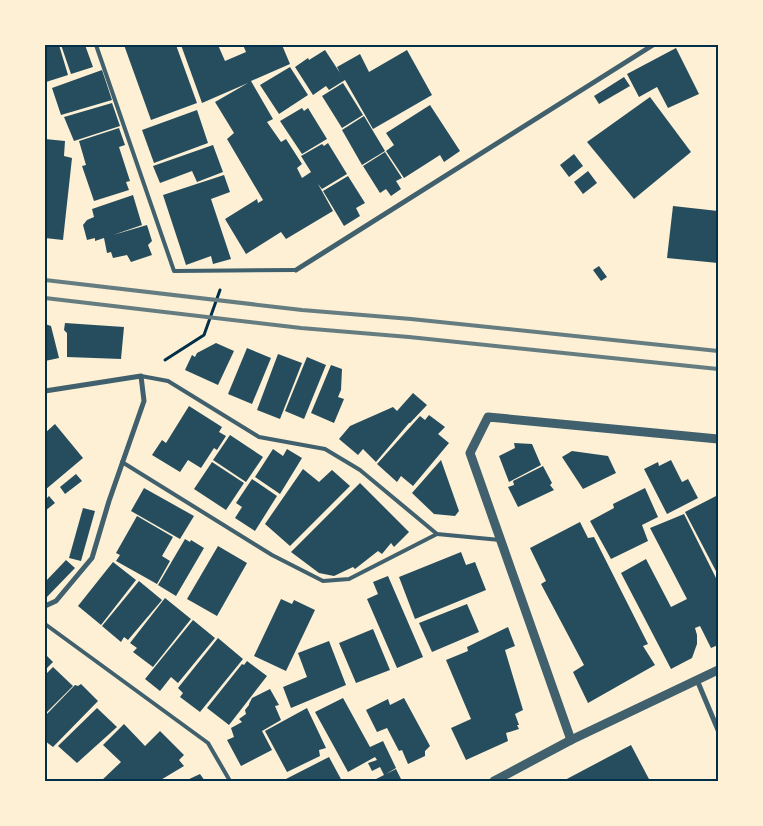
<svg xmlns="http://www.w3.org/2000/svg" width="763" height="826" font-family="'IBM Plex Serif',serif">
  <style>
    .building { fill: #264d5e }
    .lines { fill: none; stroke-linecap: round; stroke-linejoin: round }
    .path { stroke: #003049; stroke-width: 3 }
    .service { stroke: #3f606c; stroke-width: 4 }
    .minor { stroke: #3f606c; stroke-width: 5 }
    .tertiary { stroke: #3f606c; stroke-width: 9 }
    .rail { stroke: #657d81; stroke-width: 4 }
    .neatline { fill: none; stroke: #003049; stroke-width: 2 }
  </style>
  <rect width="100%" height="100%" fill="#fdf0d5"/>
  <!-- building -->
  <g class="building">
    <path d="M45 45H59L68 75 46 82 45 77Z"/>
    <path d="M61 45H85L93 67 71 74Z"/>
    <path d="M124 45H176L197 103 151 120Z"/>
    <path d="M181 45H218L225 61 246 52 243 45H282L290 64 251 81 273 119 267 122 281 142 286 139 302 164 297 168 302 178 311 172 301 156 322 144 324 146 328 143 347 174 322 189 318 184 333 211 286 239 281 232 246 254 225 219 257 199 258 203 263 200 227 139 234 133 215 102 248 83 202 103Z"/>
    <path d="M676 48 699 94 668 108 657 87 639 97 627 74Z"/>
    <path d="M325 50 340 73 337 67 360 54 369 72 407 50 432 95 373 129 345 80 329 90 326 86 313 95 295 67 308 58 309 60Z"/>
    <path d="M290 67 308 95 279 114 260 85Z"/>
    <path d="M102 70 112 100 61 115 52 88Z"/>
    <path d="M624 77 630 86 599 104 594 96Z"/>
    <path d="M343 83 363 115 342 128 322 96Z"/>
    <path d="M650 97 691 152 634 199 587 142Z"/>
    <path d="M112 103 120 126 74 141 64 117Z"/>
    <path d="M430 105 460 151 444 162 440 155 404 178 386 151 394 145 386 133Z"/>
    <path d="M302 108 304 111 308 108 327 139 302 154 280 121Z"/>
    <path d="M197 110 208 143 154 163 142 130Z"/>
    <path d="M364 116 385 151 362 165 342 130Z"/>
    <path d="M119 128 125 145 119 147 130 181 126 182 129 190 94 201 82 166 86 165 79 141Z"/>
    <path d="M45 139 65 141 64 156 72 158 63 240 45 238Z"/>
    <path d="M213 145 223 172 197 182 192 171 160 183 153 166Z"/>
    <path d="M385 152 402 178 396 181 401 189 391 196 386 189 380 193 363 166Z"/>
    <path d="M574 154 583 166 569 177 560 165Z"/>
    <path d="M588 171 597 183 583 194 574 182Z"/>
    <path d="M224 175 230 192 211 199 231 259 213 264 211 256 186 265 163 195Z"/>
    <path d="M348 176 365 203 356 208 360 216 344 226 323 191Z"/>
    <path d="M133 195 142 225 113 235 147 225 152 241 148 245 152 255 131 262 127 255 113 258 111 252 107 253 104 238 95 241V238L87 240 83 225 87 220 94 217 92 209Z"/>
    <path d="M673 206 718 211V263L667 258Z"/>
    <path d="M599 266 607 277 601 281 593 270Z"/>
    <path d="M65 323 124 327 121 359 67 357V333L64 330Z"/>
    <path d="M45 324 51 326 59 358 45 361Z"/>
    <path d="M216 343 234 351 218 385 185 370 192 355 195 357 197 353Z"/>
    <path d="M247 348 271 358 252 404 228 394Z"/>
    <path d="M278 354 302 363 280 419 257 410Z"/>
    <path d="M307 357 326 365 304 419 285 411Z"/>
    <path d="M331 365 342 369 341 390 338 397 344 399 334 423 311 413Z"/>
    <path d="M413 393 427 405 410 423H409L376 462 363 449 358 455 339 439 350 426 393 407 397 411Z"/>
    <path d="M189 406 222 427 219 432 226 436 217 450 214 448 201 468 188 460 180 472 152 455 162 440 166 443Z"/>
    <path d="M429 415 445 427 438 434 449 443 413 486 401 476 397 482 377 464 420 416 425 420Z"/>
    <path d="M55 424 83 458 45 490V433Z"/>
    <path d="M230 435 263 457 246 482 213 460Z"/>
    <path d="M514 443 532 444 541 465 509 482 499 456 515 448Z"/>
    <path d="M273 449 283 456 287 449 302 458 280 494 255 477Z"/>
    <path d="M572 451 608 456 616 473 583 489 562 457Z"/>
    <path d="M441 460 459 511 455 516 434 514 412 493Z"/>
    <path d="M671 460 682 482 688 479 698 498 667 514 644 469 658 462 659 466Z"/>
    <path d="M212 462 244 483 226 510 194 489Z"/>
    <path d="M543 466 552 483 550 485 554 490 518 507 508 487 514 485 513 481Z"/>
    <path d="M303 469 319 482 332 470 350 486 290 546 265 524Z"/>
    <path d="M76 474 82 481 65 494 60 487Z"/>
    <path d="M252 479 277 496 255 531 235 518 242 507 236 503Z"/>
    <path d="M360 483 409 532 394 547 391 543 382 554 378 551 355 569 353 567 334 576 319 573 291 552Z"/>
    <path d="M144 488 194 516 180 539 131 511Z"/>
    <path d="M645 488 658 517 642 525 648 541 611 559 590 521 614 508 613 504Z"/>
    <path d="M718 495V575L685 512Z"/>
    <path d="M49 496 55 503 45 511V500Z"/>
    <path d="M83 508 95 511 81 561 69 558Z"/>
    <path d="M684 514 718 582V645L711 648 700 626 695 628 697 635V644L692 658 671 669 621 573 646 559 671 607 687 599 650 528Z"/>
    <path d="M137 516 173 537 162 556 170 561 157 584 116 561 120 555 116 553Z"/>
    <path d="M580 522 588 538 594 537 648 644 643 646 655 665 588 703 573 672 584 665 541 584 546 581 530 548Z"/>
    <path d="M185 539 190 542 191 540 204 548 176 596 158 585Z"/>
    <path d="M218 546 247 563 217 616 187 599Z"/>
    <path d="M461 552 466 565 475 562 486 590 415 619 399 577Z"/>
    <path d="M66 560 75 568 45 599V582Z"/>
    <path d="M113 562 136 580 101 625 78 606Z"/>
    <path d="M388 576 423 657 397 668 367 599 378 594 373 582Z"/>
    <path d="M139 581 162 600 128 640 124 637 121 642 102 626Z"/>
    <path d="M165 598 191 619 153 667 133 652 137 648 130 643Z"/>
    <path d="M281 599 292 604 294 600 315 610 286 671 254 656Z"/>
    <path d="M467 604 479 632 432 652 419 623Z"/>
    <path d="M193 620 215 638 178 683 171 677 160 691 145 679Z"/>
    <path d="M508 627 515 646 505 650 523 710 515 714 519 725H517L519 729 506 733 508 741 466 760 451 728 471 719 446 660 468 651 467 647Z"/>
    <path d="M373 629 390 670 356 683 339 643Z"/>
    <path d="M218 638 243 659 200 712 180 697 183 693 178 688Z"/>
    <path d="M329 641 346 685 291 708 283 687 307 677 298 653Z"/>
    <path d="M45 654 53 662 45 670Z"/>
    <path d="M247 661 267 676 229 725 207 708 242 664 244 665Z"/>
    <path d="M53 667 73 686 45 714V675Z"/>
    <path d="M81 684 98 701 53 747 45 741V716L75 685 78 686Z"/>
    <path d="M270 689 279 705 275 706 281 720 262 731 272 750 241 766 227 740 234 737 231 728 242 722 239 719 246 714 245 710 249 705V704L252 698Z"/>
    <path d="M343 698 370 747 383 741 396 768 386 774 396 769 402 781H372L384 775 380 767 372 771 368 763 377 760 375 757 348 772 315 712Z"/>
    <path d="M404 698 430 746 425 751V756L408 764 402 750 399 751 387 728 377 732 366 710 388 699 390 705Z"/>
    <path d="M97 708 117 727 77 763 58 746Z"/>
    <path d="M307 708 326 748 319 750 320 756 287 772 265 731Z"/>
    <path d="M124 724 145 746 160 731 184 755 179 760 184 766 159 781H101L121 762 103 745Z"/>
    <path d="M631 745 650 781H563Z"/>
    <path d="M329 757 342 781H282Z"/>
    <path d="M200 774 205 781H185Z"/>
  </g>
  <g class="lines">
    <!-- path -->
    <path class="path" d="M165 360 204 335 220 290"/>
    <!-- service -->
    <g class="service">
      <path d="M96 45 174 271 296 270"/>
      <path d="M141 376 168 381 259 437 325 449 360 470 437 534 500 540"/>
      <path d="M122 462 272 555 323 581 349 579 437 534"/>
      <path d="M45 624 208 743 230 781"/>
    </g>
    <!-- minor -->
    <g class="minor">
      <path d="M296 270 653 45"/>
      <path d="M45 391 141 376 144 401 109 501 92 558 56 601 45 606"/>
      <path d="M697 680 718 730"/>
    </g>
    <!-- tertiary -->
    <g class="tertiary">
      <path d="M571 740 470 453 488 417 718 439"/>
      <path d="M494 781 571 740 718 670"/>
    </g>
    <!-- rail -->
    <g class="rail">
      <path d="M45 280 302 310 411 319 718 351"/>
      <path d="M45 298 301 328 409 337 718 369"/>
    </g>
  </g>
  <!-- border -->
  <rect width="763" height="826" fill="none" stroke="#fdf0d5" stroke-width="92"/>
  <rect x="46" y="46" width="671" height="734" class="neatline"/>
</svg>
